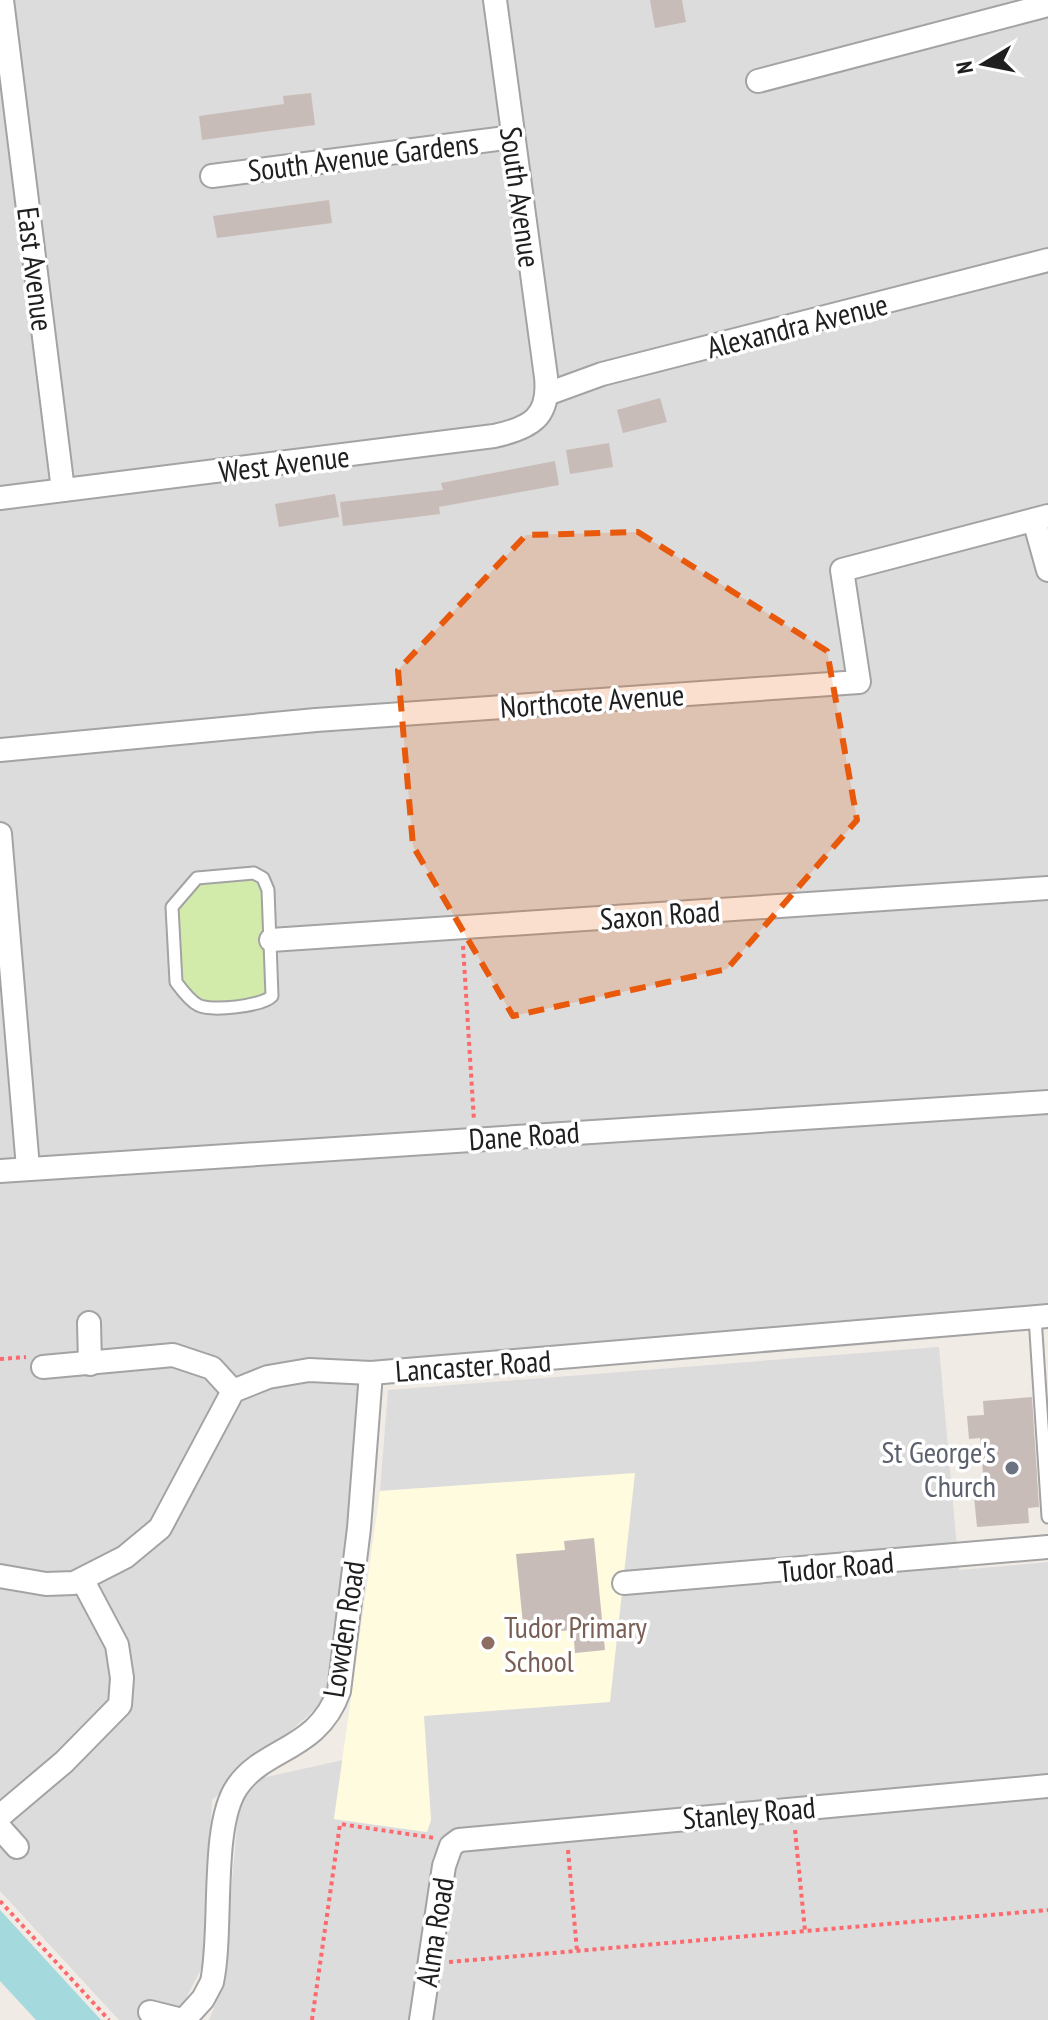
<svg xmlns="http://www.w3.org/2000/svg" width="1048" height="2020" font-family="'PT Sans Narrow',sans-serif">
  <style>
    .residential { fill: #dddcdc }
    .education { fill: #fffbdf }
    .grass { fill: #d2ebaa }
    .water { fill: #a4d9de }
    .building { fill: #c8bcb8 }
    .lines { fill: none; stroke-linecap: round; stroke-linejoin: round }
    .service-casing { stroke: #a3a3a3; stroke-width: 15 }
    .minor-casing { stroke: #a3a3a3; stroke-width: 26 }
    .path { stroke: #fd696d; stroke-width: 4; stroke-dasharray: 4 4; stroke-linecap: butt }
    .service { stroke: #fff; stroke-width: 11 }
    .minor { stroke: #fff; stroke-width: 22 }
    .marked { fill: #e8590c; fill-opacity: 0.2; stroke: #e8590c; stroke-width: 6; stroke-dasharray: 16 10; stroke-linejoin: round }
    .worship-dot { fill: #6b7280; stroke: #fff; stroke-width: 3 }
    .education-dot { fill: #8d6e63; stroke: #fff; stroke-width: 3 }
    .labels { text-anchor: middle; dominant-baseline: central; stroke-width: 7; stroke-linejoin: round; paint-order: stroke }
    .street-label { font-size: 30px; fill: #1f1f1f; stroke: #fff }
    .worship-label { font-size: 30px; fill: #5b616d; stroke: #fff; text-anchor: end }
    .education-label { font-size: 30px; fill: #785e54; stroke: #fff; text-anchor: start }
  </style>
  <rect width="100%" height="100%" fill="#f0ebe5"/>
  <!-- residential -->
  <g class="residential">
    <path d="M0 0H1048V1318L378 1366 338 1689 212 1800 204 1963 175 2020H119L0 1891Z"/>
    <path d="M939 1347 959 1570 1048 1562V2020H209L216 2003 228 1925 239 1805 262 1778 343 1760 334 1819 427 1832 431 1820 423 1716 635 1474 380 1491 388 1390Z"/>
  </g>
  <!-- education -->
  <path class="education" d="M635 1473 610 1702 424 1716 431 1820 427 1832 334 1819 380 1491Z"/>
  <!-- grass -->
  <path class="grass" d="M252 879 263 890 269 990 256 1001H203L180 980 177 911 196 883Z"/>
  <!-- water -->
  <path class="water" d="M0 1910 101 2020H36L0 1981Z"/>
  <!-- building -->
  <g class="building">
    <path d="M650 0H682L686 22 655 28Z"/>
    <path d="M311 93 315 125 202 140 199 116 284 104 283 96Z"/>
    <path d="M329 200 332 223 217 238 213 216Z"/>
    <path d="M660 398 667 422 623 433 617 410Z"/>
    <path d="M609 443 613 467 570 474 566 450Z"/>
    <path d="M555 461 559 485 439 507 440 514 343 526 340 502 443 490 441 483Z"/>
    <path d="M335 494 339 517 279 527 275 504Z"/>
    <path d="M1032 1397 1039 1507 1028 1508 1029 1523 977 1527 974 1497H985L980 1438 969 1439 967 1416 984 1415 983 1401Z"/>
    <path d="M594 1538 605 1650 575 1653 573 1630 524 1634 516 1554 565 1550 564 1541Z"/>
  </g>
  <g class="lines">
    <!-- service casing -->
    <g class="service-casing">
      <g id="service">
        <path d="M254 873 263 878 268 890 272 996C263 1006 211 1012 198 1005 189 1000 182 990 176 982L172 907 197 878Z"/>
        <path d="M1035 1317 1048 1517"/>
      </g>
    </g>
    <!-- minor casing -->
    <g class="minor-casing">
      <g id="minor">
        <path d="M2 0 63 490"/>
        <path d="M758 81 1048 5"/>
        <path d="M212 176 513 137"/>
        <path d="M547 394 602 374 1048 260"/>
        <path d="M0 498 494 436C531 428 550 417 546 377L495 0"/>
        <path d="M1034 520 1048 570"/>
        <path d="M0 750 316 720 859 682 842 570 1048 516"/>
        <path d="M0 834 28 1168"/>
        <path d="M271 940 1048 888"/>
        <path d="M0 1171 1048 1102"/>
        <path d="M89 1323 90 1364"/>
        <path d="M43 1367 173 1355 212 1368 233 1391"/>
        <path d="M0 1576 46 1584 74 1583 125 1557 160 1528 233 1391 268 1377 309 1370 371 1373 1048 1316"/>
        <path d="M624 1583 1048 1547"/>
        <path d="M0 1816 64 1762 120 1705 122 1678 117 1645 83 1581"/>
        <path d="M0 1828 17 1847"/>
        <path d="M150 2012 182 2020"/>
        <path d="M184 2020 203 1999 212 1982C223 1931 210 1826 237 1787 264 1747 318 1751 339 1691L359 1528 371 1373"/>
        <path d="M421 2020 444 1866 451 1846 459 1840 1048 1786"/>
      </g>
    </g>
    <!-- path -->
    <g class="path">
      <path d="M463 946 474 1121"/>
      <path d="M0 1359 26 1357"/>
      <path d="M795 1830 805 1931"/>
      <path d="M568 1850 577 1951"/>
      <path d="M0 1901 109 2020"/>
      <path d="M449 1962 1048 1910"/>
      <path d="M312 2020 340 1824 435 1838"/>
    </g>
    <!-- service -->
    <use href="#service" class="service"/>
    <!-- minor -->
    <use href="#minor" class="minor"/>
  </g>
  <!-- marked area -->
  <path class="marked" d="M638 532 827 651 857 820 727 969 513 1016 413 846 398 670 526 535Z"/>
  <!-- markers -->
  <circle class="worship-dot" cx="1012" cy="1468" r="8"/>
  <circle class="education-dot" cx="488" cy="1643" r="8"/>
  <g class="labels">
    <!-- street labels -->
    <g class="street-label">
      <text transform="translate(363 156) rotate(-7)">South Avenue Gardens</text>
      <text transform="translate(521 197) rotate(82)">South Avenue</text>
      <text transform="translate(36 269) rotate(83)">East Avenue</text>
      <text transform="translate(797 325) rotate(-14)">Alexandra Avenue</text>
      <text transform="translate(284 463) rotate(-7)">West Avenue</text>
      <text transform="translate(592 700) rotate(-4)">Northcote Avenue</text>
      <text transform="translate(660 914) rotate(-4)">Saxon Road</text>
      <text transform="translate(524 1135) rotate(-4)">Dane Road</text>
      <text transform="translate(473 1365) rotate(-4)">Lancaster Road</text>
      <text transform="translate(836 1566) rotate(-5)">Tudor Road</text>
      <text transform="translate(343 1629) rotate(-81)">Lowden Road</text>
      <text transform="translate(749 1812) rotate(-5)">Stanley Road</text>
      <text transform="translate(434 1932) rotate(-81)">Alma Road</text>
    </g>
    <!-- worship labels -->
    <g class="worship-label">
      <text x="996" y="1451">St George's<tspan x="996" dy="34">Church</tspan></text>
    </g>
    <!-- education labels -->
    <g class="education-label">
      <text x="504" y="1626">Tudor Primary<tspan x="504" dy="34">School</tspan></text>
    </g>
  </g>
  <!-- north arrow -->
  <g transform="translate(984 64) rotate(260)" stroke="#ffffff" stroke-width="6" paint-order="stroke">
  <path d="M0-6L14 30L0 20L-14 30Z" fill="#1f1f1f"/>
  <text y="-12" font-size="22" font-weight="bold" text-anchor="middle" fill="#1f1f1f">N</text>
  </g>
</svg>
